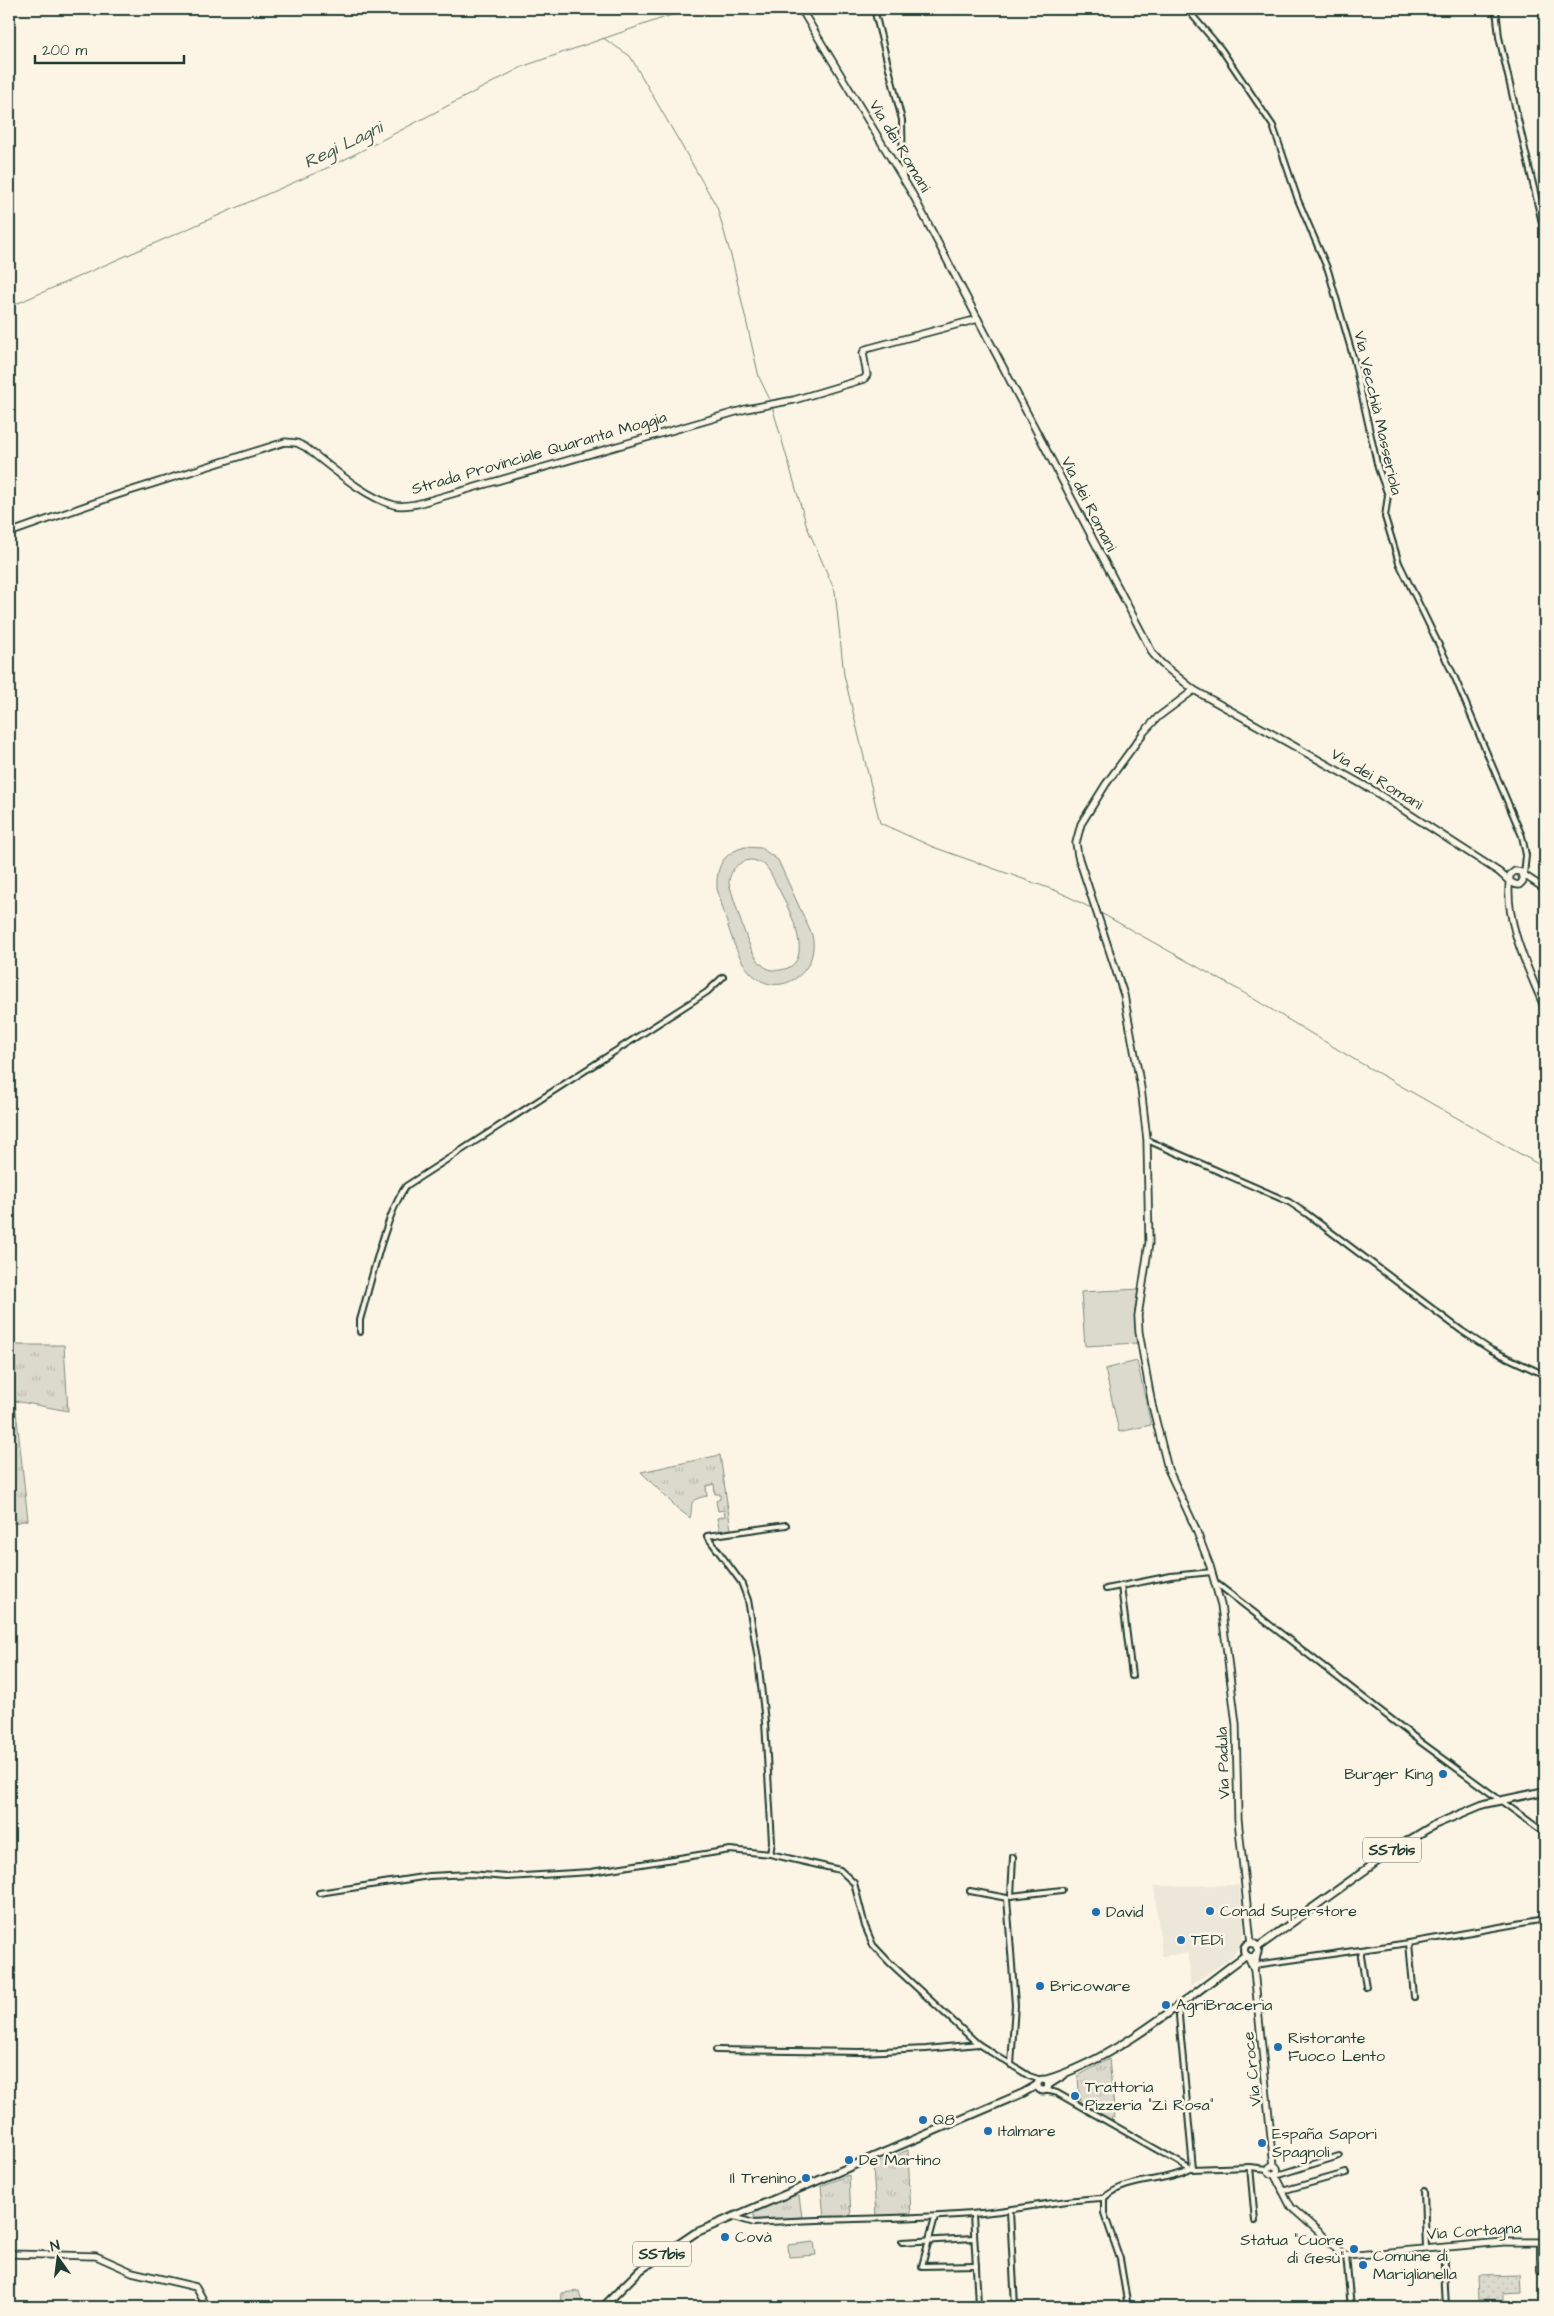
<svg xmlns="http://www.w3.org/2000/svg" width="1554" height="2316" font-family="'Architects Daughter',sans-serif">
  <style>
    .built { fill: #ece7d8 }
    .grass { fill: url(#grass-tufts); stroke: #7e8c80 }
    .park { fill: url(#park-dots); stroke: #7e8c80 }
    .pitch { fill: #dcdacc; stroke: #7e8c80; fill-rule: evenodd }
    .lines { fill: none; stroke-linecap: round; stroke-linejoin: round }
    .stream { stroke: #758479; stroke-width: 1 }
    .street-casing { stroke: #1f3d34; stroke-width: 8 }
    .secondary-casing { stroke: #1f3d34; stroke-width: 9 }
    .primary-casing { stroke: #1f3d34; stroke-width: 10 }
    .street { stroke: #fcf5e5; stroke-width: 4 }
    .secondary { stroke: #fcf5e5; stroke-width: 5.5 }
    .primary { stroke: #fcf5e5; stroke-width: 6 }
    .poi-dot { fill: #1f6fb2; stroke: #fcf5e5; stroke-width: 2 }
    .labels { text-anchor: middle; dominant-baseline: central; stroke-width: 5; stroke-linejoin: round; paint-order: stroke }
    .shield { fill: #fcf5e5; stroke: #617469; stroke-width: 1 }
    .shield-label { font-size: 15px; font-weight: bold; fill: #1f3d34 }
    .street-label { font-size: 16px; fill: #1f3d34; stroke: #fcf5e5 }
    .poi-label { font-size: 16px; fill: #1f3d34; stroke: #fcf5e5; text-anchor: start }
    .water-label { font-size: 18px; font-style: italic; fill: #435a51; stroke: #fcf5e5 }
  </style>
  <defs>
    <pattern id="grass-tufts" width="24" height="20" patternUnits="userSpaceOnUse" patternTransform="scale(1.25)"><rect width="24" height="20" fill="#dcdacc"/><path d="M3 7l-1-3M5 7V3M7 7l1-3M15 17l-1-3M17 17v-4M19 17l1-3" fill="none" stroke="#bcbcb0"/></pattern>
    <pattern id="park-dots" width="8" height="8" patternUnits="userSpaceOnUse" patternTransform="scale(1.25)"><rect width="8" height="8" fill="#dcdacc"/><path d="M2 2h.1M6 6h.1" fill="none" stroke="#bcbcb0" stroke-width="1.8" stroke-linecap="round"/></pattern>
  </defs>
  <rect width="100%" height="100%" fill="#fcf5e5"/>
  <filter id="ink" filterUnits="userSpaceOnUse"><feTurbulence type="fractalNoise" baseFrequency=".02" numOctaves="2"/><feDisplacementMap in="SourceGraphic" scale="10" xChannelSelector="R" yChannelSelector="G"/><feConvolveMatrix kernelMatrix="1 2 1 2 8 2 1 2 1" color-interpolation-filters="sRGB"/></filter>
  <g filter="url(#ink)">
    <!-- built -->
    <path class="built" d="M1239 1885 1244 1929 1242 1943 1233 1956 1190 1986 1189 1953 1162 1956 1154 1886Z"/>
    <!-- grass -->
    <g class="grass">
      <path d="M14 1345H64L68 1411 15 1401 28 1520 9 1524V1400L15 1401Z"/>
      <path d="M720 1455 731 1530 720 1532 717 1518 725 1516 724 1510 718 1511 716 1501 720 1499V1494H715L714 1484 706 1486 707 1496C686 1500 694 1504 690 1518L677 1508 641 1472Z"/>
      <path d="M1109 2059 1115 2118 1112 2117 1110 2121 1080 2104 1078 2076Z"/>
      <path d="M908 2150 911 2216 876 2217 873 2165Z"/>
      <path d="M849 2175 851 2217 824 2218 821 2186Z"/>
      <path d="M796 2194 799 2196 802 2217 756 2221 754 2218V2212Z"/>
      <path d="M579 2291 583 2307H561L562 2293Z"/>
    </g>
    <!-- park -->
    <path class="park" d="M1521 2275 1522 2292 1504 2293V2301L1479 2300 1478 2276Z"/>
    <!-- pitch -->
    <g class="pitch">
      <path d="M745 847 761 848 778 860 812 935C821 973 777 1002 750 972 733 954 725 913 717 889 716 866 723 853 745 847ZM753 860 764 864 770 872C780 893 824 964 780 970 770 972 763 967 757 959 746 944 736 904 729 884 729 870 739 860 753 860Z"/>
      <path d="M1140 1289 1135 1315 1137 1343 1085 1346 1081 1292Z"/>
      <path d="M1137 1361 1151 1425 1119 1432 1105 1369Z"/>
      <path d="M814 2242 816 2255 789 2257 788 2245Z"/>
    </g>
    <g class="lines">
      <!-- stream -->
      <g class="stream">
        <path d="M603 38 630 56 717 207 733 263 759 377 771 402"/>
        <path d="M9 307 336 164 524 66 689 9"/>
        <path d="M772 406 807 527 835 591 844 675 880 823 933 847 1057 891 1093 909"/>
        <path d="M1099 912 1239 990 1357 1061 1545 1168"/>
      </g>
      <!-- street casing -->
      <g class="street-casing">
        <g id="street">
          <path d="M874 9 902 120 903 176"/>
          <path d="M1187 9 1221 49 1273 126 1298 200 1328 270 1354 360 1378 468 1388 495 1385 517 1399 563 1455 678 1522 836 1526 855 1524 875"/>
          <path d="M1496 9 1499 37 1545 236"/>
          <path d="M1147 1140 1289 1202 1307 1214 1462 1331 1491 1350 1545 1375"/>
          <path d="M360 1332V1320C371 1283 385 1216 406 1186L707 992 723 977"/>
          <path d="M1216 1583 1422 1743 1545 1833"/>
          <path d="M1121 1586 1132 1676"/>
          <path d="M1106 1589 1171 1576 1212 1572"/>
          <path d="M770 1854 772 1842 765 1722 758 1659 748 1600 741 1582 707 1536 786 1525"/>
          <path d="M970 1891 1007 1898 1015 2005 1011 2065"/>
          <path d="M319 1893 429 1876 470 1874 507 1877 591 1872 730 1850 770 1854 840 1870 854 1883 865 1926 873 1945 889 1962 978 2044 1029 2076 1041 2080"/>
          <path d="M1011 1896 1062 1890"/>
          <path d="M1011 1896 1013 1857"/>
          <path d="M1409 1943 1414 1997"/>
          <path d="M1360 1950 1366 1987"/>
          <path d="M1255 1965 1409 1943 1545 1919"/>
          <path d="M1178 2005 1193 2169"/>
          <path d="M716 2050 861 2052 926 2049 978 2044"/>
          <path d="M1045 2090 1057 2093 1191 2169 1250 2167 1268 2169"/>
          <path d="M1250 2167 1255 2221"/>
          <path d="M1275 2176 1339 2156"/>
          <path d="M1282 2191 1346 2173"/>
          <path d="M1424 2191 1426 2248"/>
          <path d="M1010 2211 1015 2307"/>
          <path d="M973 2214 978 2304"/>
          <path d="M734 2217 754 2223C826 2218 899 2220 971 2214 1016 2211 1059 2199 1104 2198"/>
          <path d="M935 2217 922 2266 976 2265"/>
          <path d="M902 2242 974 2238"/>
          <path d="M1540 2242V2270H1545"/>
          <path d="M1443 2247 1446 2307"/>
          <path d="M1346 2256 1351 2307"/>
          <path d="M721 2307H727"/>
          <path d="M1128 2307 1120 2259 1104 2213V2198C1127 2177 1164 2183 1191 2169"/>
        </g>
      </g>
      <!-- secondary casing -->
      <g class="secondary-casing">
        <g id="secondary">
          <path d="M801 9 913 195 1153 654 1162 664 1194 690 1374 791 1499 872C1505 877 1511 885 1519 885L1523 881 1521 872 1515 871 1510 875C1503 920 1528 968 1545 1009"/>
          <path d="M9 533 117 495 285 442 297 443 305 447C330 466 364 497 394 505 402 507 410 505 417 504L746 409 794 400 864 379 867 375 863 353 866 349 978 319"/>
          <path d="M1194 690 1158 717 1144 732 1106 784 1081 824 1076 843 1078 856 1124 995 1141 1088 1147 1140 1149 1243 1138 1316 1139 1332 1152 1405 1168 1469 1195 1527 1210 1566 1221 1605 1236 1724 1238 1819 1251 1943"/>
          <path d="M1524 875 1545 889"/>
          <path d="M1257 1955 1254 1970 1274 2166"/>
          <path d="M1248 1956 1254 1970"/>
          <circle cx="1273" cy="2170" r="4.5"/>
          <path d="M1274 2174 1291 2207 1346 2256 1503 2242H1545"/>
          <path d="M9 2254 96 2256 132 2272 196 2287 207 2307"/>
        </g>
      </g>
      <!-- primary casing -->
      <g class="primary-casing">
        <g id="primary">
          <circle cx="1251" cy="1950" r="7"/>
          <path d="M1258 1947 1396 1848 1434 1825 1484 1804 1545 1791"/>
          <circle cx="1043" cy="2085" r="5.5"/>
          <path d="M1045 2080C1117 2059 1186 1999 1246 1955"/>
          <path d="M1048 2085 1064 2075"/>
          <path d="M603 2307 639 2271 695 2233 1023 2093 1037 2085"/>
        </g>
      </g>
      <!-- street -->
      <use href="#street" class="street"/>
      <!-- secondary -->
      <use href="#secondary" class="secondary"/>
      <!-- primary -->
      <use href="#primary" class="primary"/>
    </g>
  </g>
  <!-- markers -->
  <g class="poi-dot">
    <circle cx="1443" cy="1774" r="5"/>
    <circle cx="1210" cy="1911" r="5"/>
    <circle cx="1096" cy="1912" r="5"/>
    <circle cx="1181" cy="1940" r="5"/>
    <circle cx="1040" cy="1986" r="5"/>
    <circle cx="1166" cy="2005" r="5"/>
    <circle cx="1278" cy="2047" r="5"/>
    <circle cx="1075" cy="2096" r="5"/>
    <circle cx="923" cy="2120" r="5"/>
    <circle cx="988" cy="2131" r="5"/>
    <circle cx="1262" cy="2143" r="5"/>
    <circle cx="849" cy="2160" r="5"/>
    <circle cx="806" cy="2178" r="5"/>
    <circle cx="725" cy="2237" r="5"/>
    <circle cx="1354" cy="2249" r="5"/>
    <circle cx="1363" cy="2265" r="5"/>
  </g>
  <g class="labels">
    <!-- shield labels -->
    <g class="shield">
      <rect x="1363" y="1837.5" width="58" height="25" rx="4"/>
      <rect x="633" y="2241.5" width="58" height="25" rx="4"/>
    </g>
    <g class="shield-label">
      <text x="1392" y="1850">SS7bis</text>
      <text x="662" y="2254">SS7bis</text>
    </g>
    <!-- street labels -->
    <g class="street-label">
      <text transform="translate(900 146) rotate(59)">Via dei Romani</text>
      <text transform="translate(1378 413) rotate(77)">Via Vecchià Masseriola</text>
      <text transform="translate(539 453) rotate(-16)">Strada Provinciale Quaranta Moggia</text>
      <text transform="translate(1089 504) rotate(63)">Via dei Romani</text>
      <text transform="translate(1377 779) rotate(31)">Via dei Romani</text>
      <text transform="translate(1223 1763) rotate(-92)">Via Padula</text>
      <text transform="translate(1252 2069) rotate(-96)">Via Croce</text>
      <text transform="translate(1474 2231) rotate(-4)">Via Cortagna</text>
    </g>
    <!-- poi labels -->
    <g class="poi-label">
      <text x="1433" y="1774" text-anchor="end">Burger King</text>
      <text x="1220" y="1911">Conad Superstore</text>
      <text x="1106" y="1912">David</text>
      <text x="1191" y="1940">TEDi</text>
      <text x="1050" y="1986">Bricoware</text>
      <text x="1176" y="2005">AgriBraceria</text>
      <text x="1288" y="2038">Ristorante<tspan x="1288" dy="18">Fuoco Lento</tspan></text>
      <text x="1085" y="2087">Trattoria<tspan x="1085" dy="18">Pizzeria "Zì Rosa"</tspan></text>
      <text x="933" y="2120">Q8</text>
      <text x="998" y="2131">Italmare</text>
      <text x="1272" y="2134">España Sapori<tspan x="1272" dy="18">Spagnoli</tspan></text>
      <text x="859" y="2160">De Martino</text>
      <text x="796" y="2178" text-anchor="end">Il Trenino</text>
      <text x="735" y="2237">Covà</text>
      <text x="1344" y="2240" text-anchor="end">Statua "Cuore<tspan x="1344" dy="18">di Gesù"</tspan></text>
      <text x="1373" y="2256">Comune di<tspan x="1373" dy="18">Mariglianella</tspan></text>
    </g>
    <!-- water labels -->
    <g class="water-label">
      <text transform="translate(343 145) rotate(-26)">Regi Lagni</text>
    </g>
  </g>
  <!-- margin -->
  <rect width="1554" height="2316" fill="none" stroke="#fcf5e5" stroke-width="30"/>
  <rect x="15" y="15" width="1524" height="2286" fill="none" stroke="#1f3d34" stroke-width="2" filter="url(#ink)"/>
  <!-- north arrow -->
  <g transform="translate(58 2258) rotate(346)" stroke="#fcf5e5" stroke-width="4" paint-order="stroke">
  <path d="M0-4L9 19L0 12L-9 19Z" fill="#1f3d34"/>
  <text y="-8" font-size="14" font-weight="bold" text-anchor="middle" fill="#1f3d34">N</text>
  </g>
  <!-- scale -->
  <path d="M35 55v8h149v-8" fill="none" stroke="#1f3d34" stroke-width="2.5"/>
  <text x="42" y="55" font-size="15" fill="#1f3d34" stroke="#fcf5e5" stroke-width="4" paint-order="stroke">200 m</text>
</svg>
